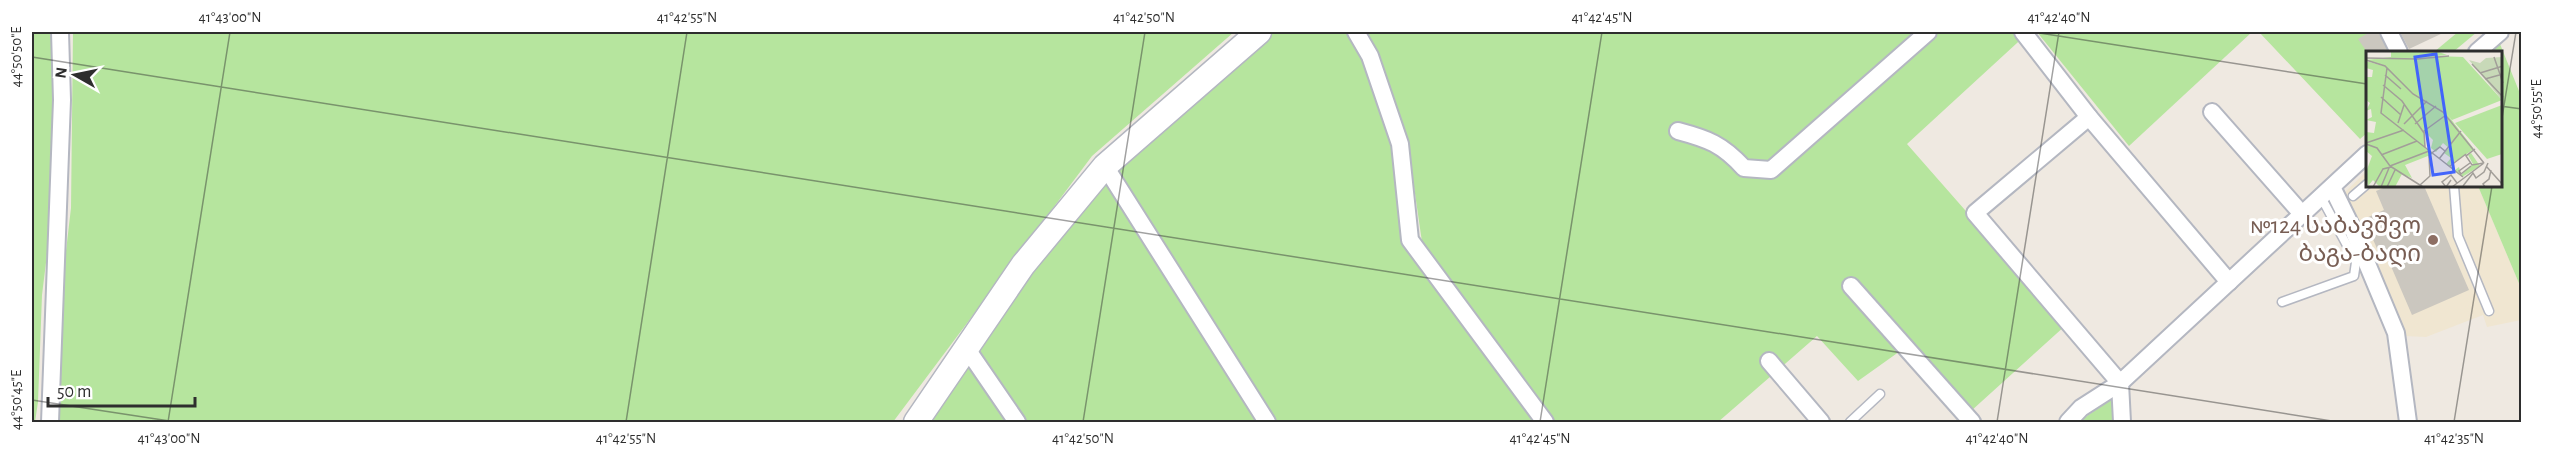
<svg xmlns="http://www.w3.org/2000/svg" width="2553" height="454" font-family="'Alegreya Sans','Noto Sans Georgian',sans-serif">
  <style>
    .education { fill: #f0e6d1 }
    .green { fill: #b6e59e }
    .building { fill: #cbc7bf }
    .lines { fill: none; stroke-linecap: round; stroke-linejoin: round }
    .lane-casing { stroke: #b4b7c1; stroke-width: 11 }
    .street-casing { stroke: #b4b7c1; stroke-width: 20 }
    .secondary-casing { stroke: #b4b7c1; stroke-width: 27 }
    .lane { stroke: #fff; stroke-width: 8 }
    .street { stroke: #fff; stroke-width: 16 }
    .secondary { stroke: #fff; stroke-width: 24 }
    .ticks { fill: none; stroke: #2e2e2e; stroke-width: 1.5; stroke-opacity: 0.45 }
    .education-dot { fill: #8d6e63; stroke: #fff; stroke-width: 2 }
    .labels { text-anchor: middle; dominant-baseline: central; stroke-width: 6; stroke-linejoin: round; paint-order: stroke }
    .education-label { font-size: 24px; fill: #785e54; stroke: #fff; text-anchor: end }
    .inset-road { fill: none; stroke: #a29e99; stroke-width: 1.5 }
    .view { fill: #4264fb; fill-opacity: 0.15; stroke: #4264fb; stroke-width: 3 }
    .inset-edge { fill: none; stroke: #2e2e2e; stroke-width: 3 }
    .neatline { fill: none; stroke: #2e2e2e; stroke-width: 2 }
    .ticks-label { font-size: 15px; text-anchor: middle; fill: #2e2e2e }
  </style>
  <rect width="100%" height="100%" fill="#efe9e1"/>
  <!-- education -->
  <path class="education" d="M2367 171V186H2478L2521 288V320L2487 327 2483 315 2426 337 2404 336 2345 192Z"/>
  <!-- green -->
  <g class="green">
    <path d="M32 32H52L53 206 42 295 38 402 35 422H32Z"/>
    <path d="M73 32H1234L1092 156 893 422H46L71 208Z"/>
    <path d="M1259 32H1356L1400 144 1410 240 1545 422H916L1105 166Z"/>
    <path d="M1364 32H2029L1907 144 2066 325 1971 411 1910 344 1858 381 1817 336 1718 422H1554L1422 242 1410 159 1403 133Z"/>
    <path d="M2037 32H2252L2129 146Z"/>
    <path d="M2259 32H2392L2402 52H2367V133L2360 139Z"/>
    <path d="M2458 32H2477L2453 52H2434Z"/>
    <path d="M2498 39 2521 96V288L2478 186H2500V52H2485Z"/>
    <path d="M2112 399 2115 422H2078Z"/>
  </g>
  <!-- building -->
  <g class="building">
    <path d="M2370 32H2379L2388 52H2367L2358 39Z"/>
    <path d="M2400 32H2445L2409 49Z"/>
    <path d="M2388 186H2424L2469 290 2412 315 2384 250 2379 253 2364 219 2384 210 2376 191Z"/>
  </g>
  <g class="lines">
    <!-- lane casing -->
    <g class="lane-casing">
      <g id="lane">
        <path d="M2454 186 2458 236 2489 311"/>
        <path d="M2353 196 2367 184"/>
        <path d="M2282 302 2354 276 2356 262 2321 197"/>
        <path d="M1850 422 1880 394"/>
      </g>
    </g>
    <!-- street casing -->
    <g class="street-casing">
      <g id="street">
        <path d="M1356 32 1370 56 1400 144 1410 240 1545 422"/>
        <path d="M2023 32 2089 117 2229 282"/>
        <path d="M2389 32 2399 52"/>
        <path d="M2477 52 2500 32"/>
        <path d="M2212 112 2302 214"/>
        <path d="M2089 117 1975 213 2120 383"/>
        <path d="M1678 131C1708 139 1722 144 1744 168L1771 170 1928 32"/>
        <path d="M1105 166 1267 422"/>
        <path d="M2332 187 2353 230 2396 333 2408 422"/>
        <path d="M1851 286 1972 422"/>
        <path d="M967 349 1017 422"/>
        <path d="M1769 361 1821 422"/>
        <path d="M2120 383 2122 422"/>
        <path d="M50 422 62 100 60 32"/>
        <path d="M2068 422 2081 408 2120 383 2367 154"/>
      </g>
    </g>
    <!-- secondary casing -->
    <g class="secondary-casing">
      <path id="secondary" d="M916 422 1023 265 1105 166 1259 32"/>
    </g>
    <!-- lane -->
    <use href="#lane" class="lane"/>
    <!-- street -->
    <use href="#street" class="street"/>
    <!-- secondary -->
    <use href="#secondary" class="secondary"/>
  </g>
  <!-- ticks -->
  <path class="ticks" d="M2033 32 2367 84M32 57 2338 422M2500 106 2522 109M2500 130 2516 32M32 400 176 422M168 422 230 32M626 422 687 32M1083 422 1145 32M1540 422 1602 32M1997 422 2059 32M2454 422 2492 186"/>
  <!-- markers -->
  <circle class="education-dot" cx="2433" cy="240" r="6"/>
  <g class="labels">
    <!-- education labels -->
    <g class="education-label">
      <text x="2421" y="226">№124 საბავშვო<tspan x="2421" dy="28">ბაგა-ბაღი</tspan></text>
    </g>
  </g>
  <!-- overview -->
  <g transform="translate(2366 51)">
    <rect width="136" height="136" fill="#efe9e1"/>
    <path d="M25 1H73L81 4 71 5 97 6 136 49 86 69 81 63 108 98 84 114 89 119 93 116 95 124 107 113 102 104 105 102 114 115 96 126 80 113 85 107 78 102 83 97 77 92 70 101 65 97 67 89 59 81V97L67 103 39 114 46 127 36 123 29 136H14L7 129 2 135 0 121 6 105 0 100V81L8 82 10 71 0 69 6 66 5 58 0 60 4 52 0 49V26H6L7 19 0 17V10L21 16 0 9 25 6ZM136 54V103L121 108 89 72Z" fill="#b6e59e"/>
    <path d="M136 6V49L103 9 114 12 120 7Z" fill="#c8d9b8"/>
    <path class="inset-road" d="M128 6 137 32M0 7 51 8 83 5M0 9 19 15 47 43 77 61 118 112M106 13 137 46M21 17 15 62 97 126M114 22 137 15M19 24 35 38M119 28 137 23M17 34 36 50 58 82M15 46 35 64M32 72 38 54M38 73 61 50M49 73 70 55M0 92 38 79M0 93 11 97 24 115M59 96 58 80 80 64M109 98 100 105 106 114 118 112M15 104 51 90M73 108 95 80M104 112 93 120 95 123 105 115M24 115 63 100M24 115 57 136M84 115 100 103M120 115 137 134M85 129 80 136 76 131 85 124 91 132M54 134 64 125 63 104 74 96 79 100M97 135 107 122 110 127 118 121 122 112M7 136 17 118 25 116M15 136 23 117M21 136 29 119M86 136 118 112M119 136 117 133 123 128 125 119"/>
    <path class="view" d="M70 3 88 121 67 124 49 6Z"/>
    <rect width="136" height="136" class="inset-edge"/>
  </g>
  <!-- border -->
  <rect width="2553" height="454" fill="none" stroke="#ffffff" stroke-width="66"/>
  <!-- north arrow -->
  <g transform="translate(75 75) rotate(279)" stroke="#ffffff" stroke-width="4.5" paint-order="stroke">
  <path d="M0-4.5L10 22L0 15L-10 22Z" fill="#2e2e2e"/>
  <text y="-9" font-size="16" font-weight="bold" text-anchor="middle" fill="#2e2e2e">N</text>
  </g>
  <!-- scale -->
  <path d="M48 397v9h147v-9" fill="none" stroke="#2e2e2e" stroke-width="3"/>
  <text x="57" y="397" font-size="18" fill="#2e2e2e" stroke="#ffffff" stroke-width="4.5" paint-order="stroke">50 m</text>
  <rect x="33" y="33" width="2487" height="388" class="neatline"/>
  <g class="ticks-label">
    <text x="230" y="22">41°43'00"N</text>
    <text x="687" y="22">41°42'55"N</text>
    <text x="1144" y="22">41°42'50"N</text>
    <text x="1602" y="22">41°42'45"N</text>
    <text x="2059" y="22">41°42'40"N</text>
    <text transform="translate(16 57) rotate(-90)" y="5">44°50'50"E</text>
    <text transform="translate(2536 109) rotate(-90)" y="5">44°50'55"E</text>
    <text transform="translate(16 400) rotate(-90)" y="5">44°50'45"E</text>
    <text x="169" y="443">41°43'00"N</text>
    <text x="626" y="443">41°42'55"N</text>
    <text x="1083" y="443">41°42'50"N</text>
    <text x="1540" y="443">41°42'45"N</text>
    <text x="1997" y="443">41°42'40"N</text>
    <text x="2454" y="443">41°42'35"N</text>
  </g>
</svg>
